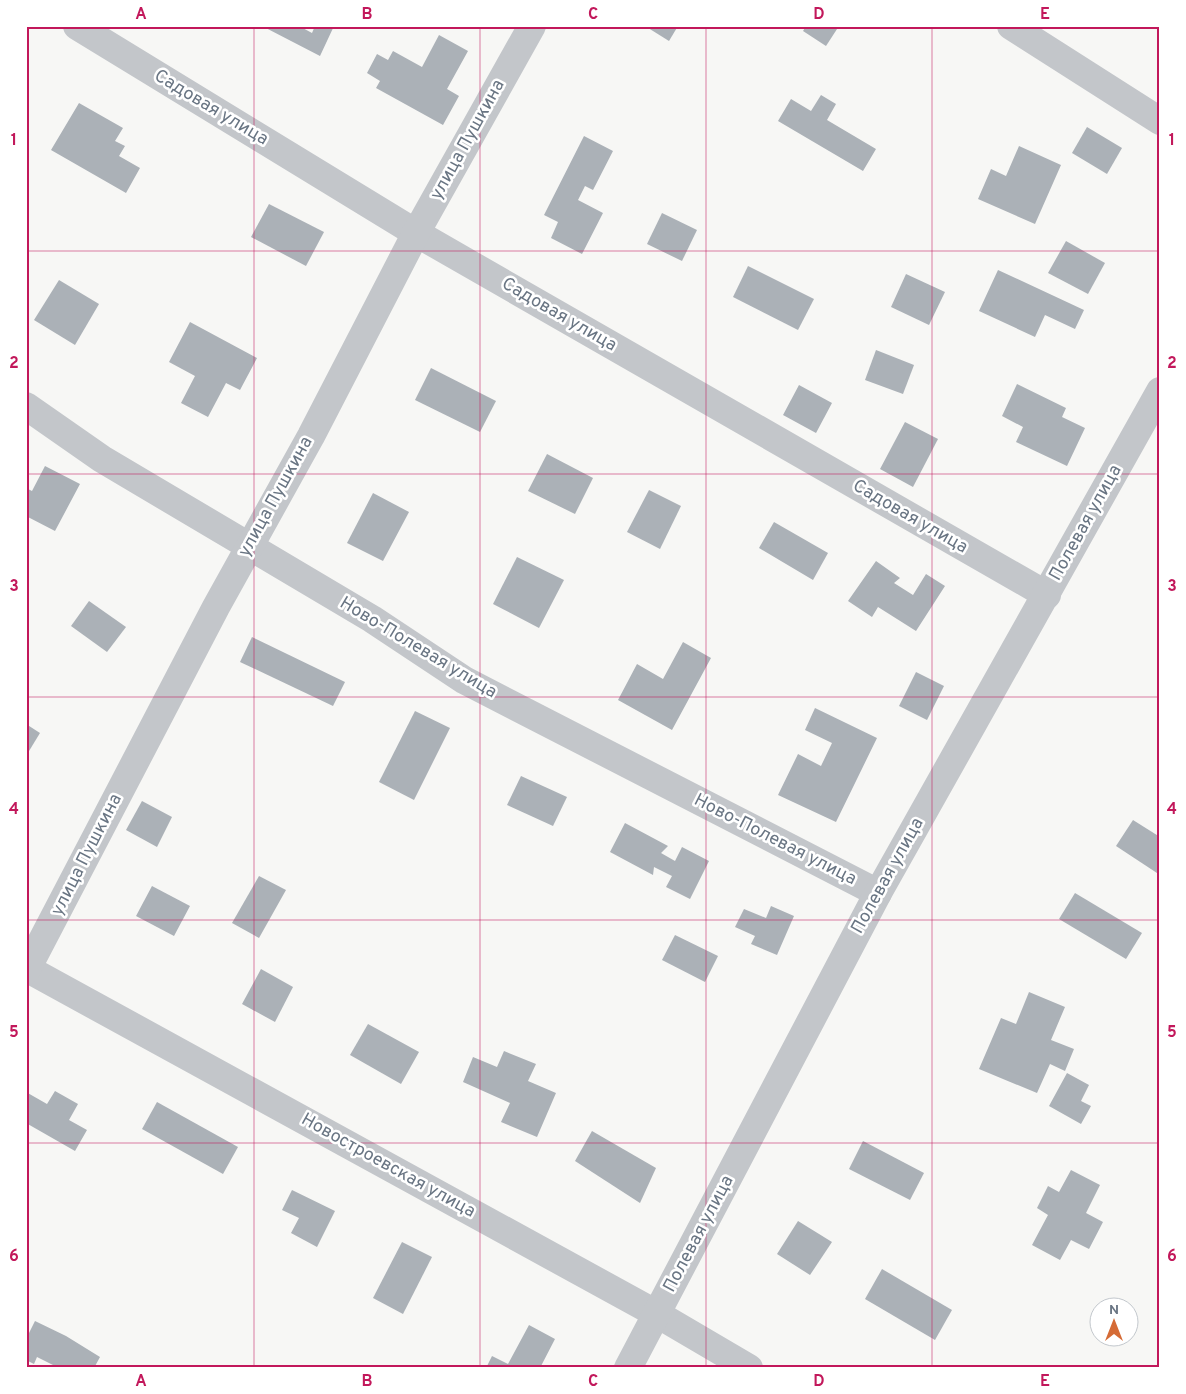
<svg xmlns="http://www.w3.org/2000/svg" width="1186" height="1394" font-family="Overpass,sans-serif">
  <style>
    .building { fill: #abb1b7 }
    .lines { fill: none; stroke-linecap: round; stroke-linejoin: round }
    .minor { stroke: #c3c6ca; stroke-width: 28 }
    .grid { fill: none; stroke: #c2185b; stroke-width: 1; stroke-opacity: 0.55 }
    .labels { text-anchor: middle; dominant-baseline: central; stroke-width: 5; stroke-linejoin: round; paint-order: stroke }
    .street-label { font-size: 18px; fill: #697583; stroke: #fff }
    .neatline { fill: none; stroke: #c2185b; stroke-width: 2 }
    .grid-label { font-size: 16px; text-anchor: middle; font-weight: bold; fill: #c2185b }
  </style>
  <rect width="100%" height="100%" fill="#f7f7f5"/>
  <!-- building -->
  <g class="building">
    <path d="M262 26H299L312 33 315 26H334L320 56Z"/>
    <path d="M645 26H678L669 41Z"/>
    <path d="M806 26H839L826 46 803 31Z"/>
    <path d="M439 35 468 51 447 89 459 96 443 125 376 88 380 81 367 73 377 54 388 60 393 51 422 67Z"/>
    <path d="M821 95 836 104 827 120 876 149 863 171 778 121 791 99 811 111Z"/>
    <path d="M79 103 123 128 115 141 125 146 119 156 140 168 126 193 51 150Z"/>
    <path d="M1087 127 1122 148 1107 174 1072 153Z"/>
    <path d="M584 136 613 151 593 190 585 186 578 200 603 213 582 254 551 238 558 222 544 215Z"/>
    <path d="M1019 146 1061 165 1035 224 978 199 991 169 1006 176Z"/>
    <path d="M269 204 324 232 306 266 251 237Z"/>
    <path d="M662 213 697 230 682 261 647 244Z"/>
    <path d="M1066 241 1105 263 1088 294 1048 273Z"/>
    <path d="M748 266 814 299 798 330 733 297Z"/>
    <path d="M998 270 1084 310 1075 329 1045 315 1035 337 979 311Z"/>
    <path d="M906 274 945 292 929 325 891 307Z"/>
    <path d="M59 280 99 304 75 345 34 320Z"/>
    <path d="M190 322 257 358 240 390 226 383 208 417 181 403 195 376 169 362Z"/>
    <path d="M876 350 914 365 903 394 865 380Z"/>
    <path d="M431 368 496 401 480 432 415 400Z"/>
    <path d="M1017 384 1066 408 1062 417 1085 428 1067 466 1016 442 1023 427 1002 416Z"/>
    <path d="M799 385 832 403 816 433 783 415Z"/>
    <path d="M905 422 938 439 913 487 880 469Z"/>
    <path d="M547 454 593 478 575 514 528 491Z"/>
    <path d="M45 466 80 484 55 531 26 516V488L32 491Z"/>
    <path d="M649 490 681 506 660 549 627 532Z"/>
    <path d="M373 493 409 512 383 561 347 543Z"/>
    <path d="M774 522 828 553 813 580 759 548Z"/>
    <path d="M517 557 564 580 539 628 493 604Z"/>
    <path d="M876 561 900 578 894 583 913 595 926 574 945 586 916 631 878 607 872 617 848 601Z"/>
    <path d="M89 601 126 627 107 652 71 626Z"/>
    <path d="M252 637 345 682 333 706 240 662Z"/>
    <path d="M683 642 711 658 672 730 618 700 637 664 663 679Z"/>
    <path d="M916 672 944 686 927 720 899 706Z"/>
    <path d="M815 708 877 738 836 822 778 795 798 754 821 766 832 743 805 730Z"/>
    <path d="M415 711 450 728 414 800 379 782Z"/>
    <path d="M26 724 40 733 26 756Z"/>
    <path d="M521 776 567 797 553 826 507 805Z"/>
    <path d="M142 801 172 817 157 847 126 830Z"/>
    <path d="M1133 820 1160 837V875L1116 846Z"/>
    <path d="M625 823 668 846 661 853 675 861 682 847 709 861 690 899 666 887 672 876 654 867 653 875 610 852Z"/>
    <path d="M259 876 286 890 259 938 232 923Z"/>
    <path d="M152 886 190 906 174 936 136 916Z"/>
    <path d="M1075 893 1142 933 1126 959 1059 919Z"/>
    <path d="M771 906 794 916 777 955 751 944 755 936 735 927 744 909 766 918Z"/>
    <path d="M675 935 718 956 705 982 662 960Z"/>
    <path d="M261 969 293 987 275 1022 242 1004Z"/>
    <path d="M1029 992 1065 1007 1051 1040 1074 1049 1065 1071 1050 1064 1037 1093 979 1069 1001 1018 1016 1024Z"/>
    <path d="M368 1024 419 1052 401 1084 350 1055Z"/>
    <path d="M504 1051 536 1064 528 1081 556 1093 537 1137 501 1122 510 1103 463 1082 473 1057 497 1067Z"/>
    <path d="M1067 1073 1089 1085 1081 1101 1091 1106 1081 1124 1049 1106Z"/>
    <path d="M55 1091 78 1104 69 1120 87 1130 75 1151 26 1123V1092L47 1104Z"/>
    <path d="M157 1102 238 1147 223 1174 142 1129Z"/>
    <path d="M592 1131 656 1168 640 1203 575 1161Z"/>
    <path d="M863 1141 924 1173 910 1200 849 1169Z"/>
    <path d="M1071 1170 1100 1185 1086 1213 1103 1222 1089 1249 1071 1240 1060 1260 1032 1245 1048 1215 1037 1208 1048 1186 1059 1192Z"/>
    <path d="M292 1190 335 1211 317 1247 291 1233 299 1218 282 1210Z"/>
    <path d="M798 1221 832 1242 810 1275 777 1254Z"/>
    <path d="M402 1242 432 1257 403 1314 373 1298Z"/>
    <path d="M882 1269 952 1310 935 1340 865 1299Z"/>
    <path d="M35 1321 66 1336 100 1357 94 1368H59L37 1357 34 1364 26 1360V1339Z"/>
    <path d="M529 1325 555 1339 540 1368H486L492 1356 508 1364Z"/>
  </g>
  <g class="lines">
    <!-- minor -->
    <g class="minor">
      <path d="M77 26 416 233 1047 595"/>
      <path d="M1011 26 1160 121"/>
      <path d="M26 406 102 459 372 619 464 680 878 893"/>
      <path d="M26 968 657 1314 749 1368"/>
      <path d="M26 971 216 607 311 436 416 233 532 26"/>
      <path d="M628 1368 878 893 1160 391"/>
    </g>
  </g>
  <!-- grid -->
  <path class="grid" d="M254 26V1368M480 26V1368M706 26V1368M932 26V1368M26 251H1160M26 474H1160M26 697H1160M26 920H1160M26 1143H1160"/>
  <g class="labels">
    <!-- street labels -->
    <g class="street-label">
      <text transform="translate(211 108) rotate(31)">Садовая улица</text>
      <text transform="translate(468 140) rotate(-61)">улица Пушкина</text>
      <text transform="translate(559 315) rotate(30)">Садовая улица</text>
      <text transform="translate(276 497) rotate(-61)">улица Пушкина</text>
      <text transform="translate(910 517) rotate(30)">Садовая улица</text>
      <text transform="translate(1086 523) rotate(-61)">Полевая улица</text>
      <text transform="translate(418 648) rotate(31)">Ново-Полевая улица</text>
      <text transform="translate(775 840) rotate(27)">Ново-Полевая улица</text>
      <text transform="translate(87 855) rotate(-63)">улица Пушкина</text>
      <text transform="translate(888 876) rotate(-61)">Полевая улица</text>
      <text transform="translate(388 1166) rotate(29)">Новостроевская улица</text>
      <text transform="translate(699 1234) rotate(-62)">Полевая улица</text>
    </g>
  </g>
  <!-- border -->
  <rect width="1186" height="1394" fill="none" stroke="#ffffff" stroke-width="55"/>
  <!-- north arrow -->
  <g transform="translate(1114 1322)"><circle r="24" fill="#ffffff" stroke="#c3c8cd"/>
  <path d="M0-4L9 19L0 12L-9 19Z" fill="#d56b36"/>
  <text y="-8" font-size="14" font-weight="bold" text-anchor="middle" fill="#697583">N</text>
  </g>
  <rect x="28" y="28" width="1130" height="1338" class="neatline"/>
  <g class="grid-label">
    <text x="141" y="19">A</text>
    <text x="367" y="19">B</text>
    <text x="593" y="19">C</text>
    <text x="819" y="19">D</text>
    <text x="1045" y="19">E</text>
    <text x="14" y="145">1</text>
    <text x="1172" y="145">1</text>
    <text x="14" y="368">2</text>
    <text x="1172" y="368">2</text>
    <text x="14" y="591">3</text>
    <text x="1172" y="591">3</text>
    <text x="14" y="814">4</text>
    <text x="1172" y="814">4</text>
    <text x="14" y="1037">5</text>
    <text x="1172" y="1037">5</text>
    <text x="14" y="1261">6</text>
    <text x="1172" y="1261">6</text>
    <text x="141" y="1386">A</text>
    <text x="367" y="1386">B</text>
    <text x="593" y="1386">C</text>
    <text x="819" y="1386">D</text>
    <text x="1045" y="1386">E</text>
  </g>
</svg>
